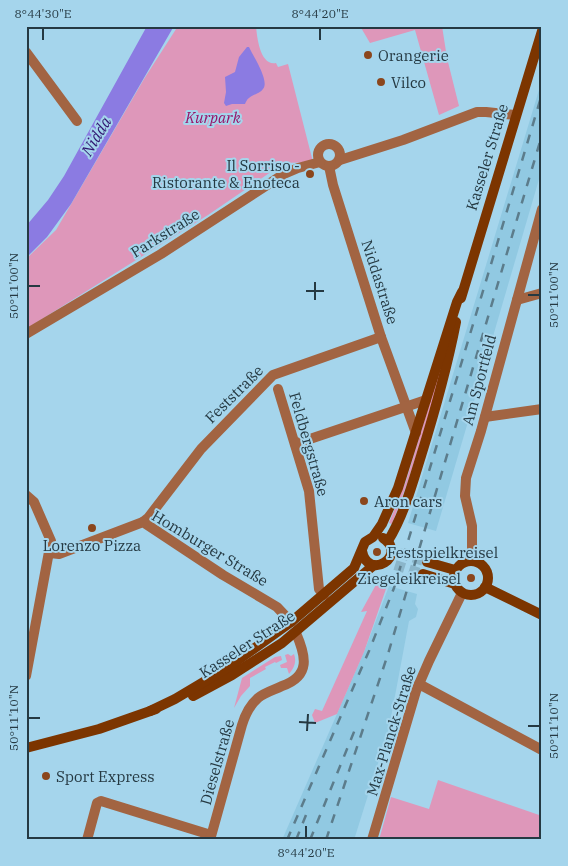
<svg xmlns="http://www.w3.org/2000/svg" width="568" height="866" font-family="'IBM Plex Serif',serif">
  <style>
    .built { fill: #91c9e2 }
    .green { fill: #de97ba }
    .water { fill: #8b7be2 }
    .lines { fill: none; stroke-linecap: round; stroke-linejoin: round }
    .secondary-tunnel { stroke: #8bb6ca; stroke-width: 10; stroke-dasharray: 10 5; stroke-linecap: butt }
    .street { stroke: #a26442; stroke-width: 10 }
    .secondary { stroke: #7c3500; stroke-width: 10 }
    .rail { stroke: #5c7c8b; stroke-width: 2.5; stroke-dasharray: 9 9; stroke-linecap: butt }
    .ticks { fill: none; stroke: #253942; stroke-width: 2 }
    .poi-dot { fill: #8b461c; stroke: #a5d5ec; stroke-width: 2 }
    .labels { text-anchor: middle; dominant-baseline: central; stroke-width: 4; stroke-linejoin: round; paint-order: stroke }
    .poi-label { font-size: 15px; fill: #253942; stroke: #a5d5ec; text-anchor: start }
    .park-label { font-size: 15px; font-style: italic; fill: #971267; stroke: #a5d5ec }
    .street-label { font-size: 15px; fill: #253942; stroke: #a5d5ec }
    .water-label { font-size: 16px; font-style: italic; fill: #301470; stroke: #a5d5ec }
    .neatline { fill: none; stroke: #253942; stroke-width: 2 }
    .ticks-label { font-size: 12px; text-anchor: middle; fill: #253942 }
  </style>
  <rect width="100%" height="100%" fill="#a5d5ec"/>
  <!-- built -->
  <g class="built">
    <path d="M542 80V169L436 531 408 523Z"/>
    <path d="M389 586 417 594 415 604 418 609 416 617 409 621 389 728 354 840H282L364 652Z"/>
  </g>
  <!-- green -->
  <g class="green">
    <path d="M178 26H256C257 37 260 66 276 63L278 67 288 64 313 162 284 163 208 215 26 329V259L56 230 144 79Z"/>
    <path d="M360 26H442L447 58 459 106 439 115 415 30 370 43Z"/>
    <path d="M441 366 438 386 408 481 392 524 389 523 406 481Z"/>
    <path d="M385 578 389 579 387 586 364 652 337 714 315 723 312 715 315 709 322 711 367 611 361 612 378 581Z"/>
    <path d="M288 654 291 656 294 654C297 662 294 668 289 674L287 668H281L280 665 287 662 285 655Z"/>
    <path d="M281 656 282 660 276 663 275 662 265 667 266 669 250 678V686L241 696 234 708 242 678 275 657Z"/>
    <path d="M438 780 542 816V840H379L391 797 429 809Z"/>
  </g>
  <!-- water -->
  <g class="water">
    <path d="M147 26H174L71 204 47 237 26 258V226L48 200 64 176Z"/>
    <path d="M247 47H249C253 56 270 81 263 89 260 94 253 94 249 98 247 99 246 102 245 104H232L226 106 224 103 226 92 225 77 235 72 239 57Z"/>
  </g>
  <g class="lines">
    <!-- secondary-tunnel -->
    <g class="secondary-tunnel">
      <path d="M399 553 427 562"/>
      <path d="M395 565 423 574"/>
    </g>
    <!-- street -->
    <g class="street">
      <path d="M26 52 77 121"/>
      <circle cx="329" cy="155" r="11"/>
      <path d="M340 160 403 140 477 112H486L515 115"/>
      <path d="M329 166 333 185 381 337 416 433"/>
      <path d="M517 300 542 293"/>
      <path d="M26 334 161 254 284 174 298 168 320 162"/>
      <path d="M278 389 309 491 319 589 324 595"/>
      <path d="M485 417 542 409"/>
      <path d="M295 444 426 400"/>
      <path d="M26 495 34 502 51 541 26 676"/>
      <path d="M143 522 148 518 201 449 273 375 381 337"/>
      <path d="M50 553 59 554 143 522 223 575 277 607 291 622"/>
      <path d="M472 561V526L465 496 466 478 481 431 542 209"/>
      <path d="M419 684 542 750"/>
      <path d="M87 840 97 803 101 801 211 835"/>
      <path d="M210 840 242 725C245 715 250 705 258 698 265 692 274 690 282 686 311 676 306 656 296 633"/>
      <path d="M372 840 416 691 429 661 462 593"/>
    </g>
    <!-- secondary -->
    <g class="secondary">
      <path d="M461 298 542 31"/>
      <path d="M388 541C404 515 412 485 421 456 435 411 447 368 456 322"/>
      <path d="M362 551C368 582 409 555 383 538"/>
      <circle cx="471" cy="578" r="17"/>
      <path d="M427 562 455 570"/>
      <path d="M423 574 455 584"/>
      <path d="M485 587 542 615"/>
      <path d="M193 696 232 675 282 643 374 565"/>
      <path d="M150 711 175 699 227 668 291 622 354 568 365 542 373 537 382 524 398 488 457 302 462 292"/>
      <path d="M26 748 99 729 156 709"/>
    </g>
    <!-- rail -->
    <g class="rail">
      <path d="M287 840 369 651 394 588 542 94"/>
      <path d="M296 840 306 815"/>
      <path d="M310 840 356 727"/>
      <path d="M326 840 388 654 542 135"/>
    </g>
  </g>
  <!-- ticks -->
  <path class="ticks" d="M43 40V28M320 40V28M28 286H40M306 291H324M528 295H540M315 300V282M28 718H40M299 722 316 723M528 726H540M307 731 308 714M306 838V826"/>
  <!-- markers -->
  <g class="poi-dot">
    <circle cx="368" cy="55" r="5"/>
    <circle cx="381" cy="82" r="5"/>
    <circle cx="310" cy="174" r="5"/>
    <circle cx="364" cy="501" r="5"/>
    <circle cx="92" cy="528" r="5"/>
    <circle cx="377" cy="552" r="5"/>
    <circle cx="471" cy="578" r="5"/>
    <circle cx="46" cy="776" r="5"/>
  </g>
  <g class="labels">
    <!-- poi labels -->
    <g class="poi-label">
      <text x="378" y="55">Orangerie</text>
      <text x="391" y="82">Vilco</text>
      <text x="300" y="165" text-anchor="end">Il Sorriso -<tspan x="300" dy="17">Ristorante &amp; Enoteca</tspan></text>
      <text x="374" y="501">Aron cars</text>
      <text x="92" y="545" text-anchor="middle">Lorenzo Pizza</text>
      <text x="387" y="552">Festspielkreisel</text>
      <text x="461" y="578" text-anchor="end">Ziegeleikreisel</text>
      <text x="56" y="776">Sport Express</text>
    </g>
    <!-- park labels -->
    <g class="park-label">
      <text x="213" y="117">Kurpark</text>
    </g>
    <!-- street labels -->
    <g class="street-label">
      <text transform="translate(487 157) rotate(-73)">Kasseler Straße</text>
      <text transform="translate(165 233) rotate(-32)">Parkstraße</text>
      <text transform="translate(380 282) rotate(72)">Niddastraße</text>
      <text transform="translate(479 380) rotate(-75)">Am Sportfeld</text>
      <text transform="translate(234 394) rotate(-45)">Feststraße</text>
      <text transform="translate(309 444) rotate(74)">Feldbergstraße</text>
      <text transform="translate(210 548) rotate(31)">Homburger Straße</text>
      <text transform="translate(247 644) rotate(-33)">Kasseler Straße</text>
      <text transform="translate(391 731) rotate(-73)">Max-Planck-Straße</text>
      <text transform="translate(217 762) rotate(-74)">Dieselstraße</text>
    </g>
    <!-- water labels -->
    <g class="water-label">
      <text transform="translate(96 136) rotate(-59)">Nidda</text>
    </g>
  </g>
  <!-- border -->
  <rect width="568" height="866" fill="none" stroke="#a5d5ec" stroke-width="55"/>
  <rect x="28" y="28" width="512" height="810" class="neatline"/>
  <g class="ticks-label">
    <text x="43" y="18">8°44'30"E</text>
    <text x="320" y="18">8°44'20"E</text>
    <text transform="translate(14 286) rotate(-90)" y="4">50°11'00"N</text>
    <text transform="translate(554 295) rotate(-90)" y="4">50°11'00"N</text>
    <text transform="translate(14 718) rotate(-90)" y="4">50°11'10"N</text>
    <text transform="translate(554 726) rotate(-90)" y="4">50°11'10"N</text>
    <text x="306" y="857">8°44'20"E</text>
  </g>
</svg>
